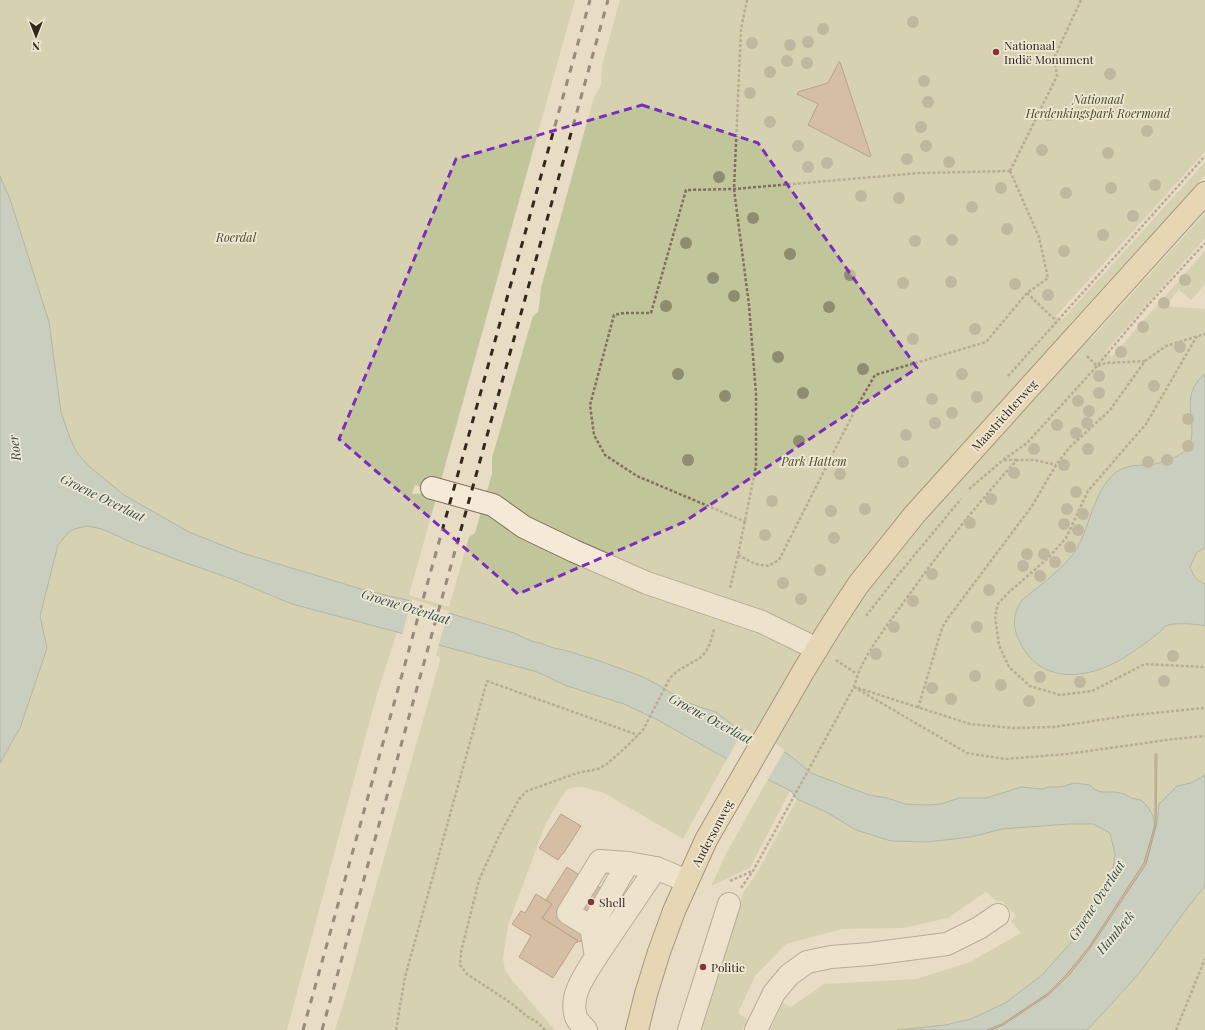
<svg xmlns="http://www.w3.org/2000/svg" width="1205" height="1030" font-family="'Playfair Display',serif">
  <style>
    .green { fill: #c1c59a; fill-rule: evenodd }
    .water { fill: #a6bcb5; stroke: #6e8981 }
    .pier { fill: #e8dcc5 }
    .building { fill: #c1997f; stroke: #7d5a46 }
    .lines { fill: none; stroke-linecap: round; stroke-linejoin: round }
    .minor-casing { stroke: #816f5d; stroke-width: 24 }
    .major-casing { stroke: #4f3e31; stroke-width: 24 }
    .path { stroke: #816f5d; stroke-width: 2.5; stroke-dasharray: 3 2; stroke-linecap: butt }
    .minor { stroke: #f4ead7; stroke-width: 22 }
    .major { stroke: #e7cfa1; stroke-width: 22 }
    .rail { stroke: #33281f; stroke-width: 3; stroke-dasharray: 7 7; stroke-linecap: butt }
    .tree { fill: #8e8d6f }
    .marked { fill: none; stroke: #7b2cbf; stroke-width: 3; stroke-dasharray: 8 5; stroke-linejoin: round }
    .poi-dot { fill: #883538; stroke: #f0e7d3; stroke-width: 1.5 }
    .labels { text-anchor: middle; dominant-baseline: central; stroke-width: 3.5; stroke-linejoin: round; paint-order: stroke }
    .poi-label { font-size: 12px; fill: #33281f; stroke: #f0e7d3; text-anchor: start }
    .park-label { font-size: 12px; font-style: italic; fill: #444c28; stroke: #f0e7d3 }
    .street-label { font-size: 12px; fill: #33281f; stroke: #f0e7d3 }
    .water-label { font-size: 13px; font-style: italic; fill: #30504d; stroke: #f0e7d3 }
  </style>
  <rect width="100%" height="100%" fill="#e8dcc5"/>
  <!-- green -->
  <path class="green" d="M0 0H575L409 595 449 607 469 537 475 533 492 474V458L527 336 533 316 538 312 539 307 541 288 594 97 601 85 602 65 620 0H1205V152L1056 316 1062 320 1205 162V175L1069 325 1090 340 1205 213V238L1105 352 1112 356 1205 251V285L1191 300 1179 290 1180 288 1166 306 1205 309V1030H770L783 1003 791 1007 824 984 917 979 970 962 1021 933 1011 921 1016 916 1002 901 997 902 986 892 948 918 904 928 842 929 786 944 755 976 738 1013 748 1020 742 1030H697L744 891 755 876 797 799 790 791 750 868 711 886 727 852 768 779 727 759 683 839 604 793 583 787H575L566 790 546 823 508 925 503 959 505 970 511 979 555 1030H335L348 988 365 925 440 660 439 657 436 655 439 645 444 646 397 632 375 701 287 1030H0ZM415 485 436 492V493L412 494Z"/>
  <!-- water -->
  <g class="water">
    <path d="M0 176 10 199 49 322 61 412 71 441 78 454 90 467 124 495 189 532 242 553 371 592 407 600 514 633 531 641 541 643 550 647 564 650 600 661 643 677 660 686 683 700 694 705 716 712 735 727 772 743 793 758 811 773 869 795 887 798 905 804 926 805 941 804 959 798H986L1021 787 1042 789 1048 787H1060L1075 783 1090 785 1095 790 1102 792H1115L1125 794 1131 798 1141 800 1148 807 1153 816 1155 825 1144 863 1089 947 1067 974 1047 994 1002 1024 987 1030H897L945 1025 971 1019 1005 1003 1042 975 1074 939 1098 900 1112 875 1115 854 1110 833 1093 824H1069L1002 829 971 837 927 842 891 841 856 830 828 813 797 799 791 791 727 759 654 718 624 704 567 686 537 672 439 645 397 632 292 604 232 579 178 560 133 543 102 529 87 526 74 529 67 534 58 545 40 616 47 648 20 728 0 763Z"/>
    <path d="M1205 374V548L1197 552 1190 567C1193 575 1196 581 1205 584V626C1198 624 1172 622 1166 626 1164 627 1163 629 1162 630 1150 640 1138 649 1125 657 1089 680 1039 686 1019 640 1012 626 1013 613 1022 600 1038 587 1067 566 1077 548 1091 524 1093 492 1115 473 1126 465 1137 465 1150 465 1159 464 1179 457 1186 450 1203 430 1175 397 1205 374Z"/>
    <path d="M1205 775V886L1188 907 1141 971 1116 999 1087 1030H991L1003 1025 1048 995 1069 975 1090 948 1146 864 1157 823 1159 804 1177 786 1191 783Z"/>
  </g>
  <!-- pier -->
  <g class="pier">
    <path d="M412 599 449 611 438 647 402 635Z"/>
    <path d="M744 729 773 742 785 750 767 781 726 761Z"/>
  </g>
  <!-- building -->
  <g class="building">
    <path d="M839 62H840L871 156 870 157 808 125 818 104 797 94 798 92 828 83Z"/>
    <path d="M1155 754H1157L1156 825 1146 864 1090 948 1069 975 1048 995 1003 1025 991 1030H987L1002 1024 1047 994 1067 974 1089 947 1144 863 1155 825Z"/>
    <path d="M561 814 581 826 563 854H562L558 860 539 848Z"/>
    <path d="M567 867 637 911 620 938 593 921 580 942 542 918 552 904 546 900Z"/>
    <path d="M536 894 552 904 542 918 578 941 577 943 576 942 553 978 519 957 531 936 512 924 521 911 525 913Z"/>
  </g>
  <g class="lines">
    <!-- minor casing -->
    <g class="minor-casing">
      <g id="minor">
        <path d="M432 488 493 505 524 527 574 551 647 583 762 622 817 649"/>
        <path d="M591 927 568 913 600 861 628 863"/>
        <path d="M596 957 656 868"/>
        <path d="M586 1030C583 1026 578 1022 576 1017 569 995 585 975 596 957L591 927 628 863 656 868 687 881"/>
        <path d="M689 1030 729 904"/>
        <path d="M756 1030 774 993 789 975 807 962 831 957 870 954 947 944 979 928 998 915"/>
      </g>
    </g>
    <!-- major casing -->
    <g class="major-casing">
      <path id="major" d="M637 1030 646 994 659 952 674 911 706 840 804 670 831 626 858 585 915 514 1205 193"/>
    </g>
    <!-- path -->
    <g class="path">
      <path d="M1010 171 1057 76 1054 58 1081 0"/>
      <path d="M1027 293 1052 317 1057 320"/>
      <path d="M1197 336 1146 424 1088 491 1066 538 1048 558 1008 593 998 604 995 616 999 645 1009 667 1030 686 1060 695 1092 691 1145 664 1205 667"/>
      <path d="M1087 356 1097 366 1106 363 1145 361"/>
      <path d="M1008 376 1205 156"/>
      <path d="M1004 460H1017"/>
      <path d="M969 489 1003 460 1027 443 1097 366 1149 304 1205 243"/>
      <path d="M746 522 637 476 605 455 594 435 590 405 614 315 624 313H651L686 190 734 189 920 173 1010 171"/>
      <path d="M738 555 755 564 768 566 779 560 856 408 875 375 986 342 1027 293 1048 278 1039 237 1010 171"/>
      <path d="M730 588 738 555 756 466V394L749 305 734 189 741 29 747 0"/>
      <path d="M866 616 898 575 961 499"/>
      <path d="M836 660 857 674"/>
      <path d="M854 687 967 753 1005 759 1067 754 1174 739 1205 736"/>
      <path d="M858 688 970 724 1013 728 1054 727 1133 715 1205 708"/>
      <path d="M918 708 942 628 948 618 1032 506 1056 465 1069 448 1110 410 1145 361 1166 346 1205 334"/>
      <path d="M730 881 752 871"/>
      <path d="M741 888 753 871 854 687C861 658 884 630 901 606 937 555 975 506 1017 460H1035L1056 465"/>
      <path d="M396 1030 405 977 487 681 638 735"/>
      <path d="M545 1030 537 1022 528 1017 511 1003 467 974 460 965 461 952 479 880 499 836 519 799 527 791 577 773 598 769 607 764 624 749 643 730 670 678C680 667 690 665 701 657 709 650 712 638 714 629"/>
      <path d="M1176 1030 1205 959"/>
    </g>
    <!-- minor -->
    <use href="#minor" class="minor"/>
    <!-- major -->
    <use href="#major" class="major"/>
    <!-- rail -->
    <g class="rail">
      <path d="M303 1030 590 0"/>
      <path d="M322 1030 608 0"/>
    </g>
  </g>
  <!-- trees -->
  <g class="tree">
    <circle cx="913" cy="22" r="6"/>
    <circle cx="823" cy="29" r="6"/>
    <circle cx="808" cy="42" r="6"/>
    <circle cx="752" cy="43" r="6"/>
    <circle cx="790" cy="45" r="6"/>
    <circle cx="787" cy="61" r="6"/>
    <circle cx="807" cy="63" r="6"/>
    <circle cx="770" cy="72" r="6"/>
    <circle cx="1110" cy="74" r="6"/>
    <circle cx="924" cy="81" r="6"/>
    <circle cx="750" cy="93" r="6"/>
    <circle cx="928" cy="102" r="6"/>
    <circle cx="1049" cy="115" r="6"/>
    <circle cx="770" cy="122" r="6"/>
    <circle cx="921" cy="127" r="6"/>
    <circle cx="1147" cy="131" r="6"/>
    <circle cx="798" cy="146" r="6"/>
    <circle cx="926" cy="146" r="6"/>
    <circle cx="1042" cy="150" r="6"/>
    <circle cx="1108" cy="153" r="6"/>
    <circle cx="907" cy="159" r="6"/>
    <circle cx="949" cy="162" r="6"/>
    <circle cx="827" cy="163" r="6"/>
    <circle cx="808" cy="167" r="6"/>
    <circle cx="719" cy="177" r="6"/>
    <circle cx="1155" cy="185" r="6"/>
    <circle cx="1001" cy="188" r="6"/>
    <circle cx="1111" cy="188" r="6"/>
    <circle cx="1066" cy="193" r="6"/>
    <circle cx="861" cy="196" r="6"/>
    <circle cx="899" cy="198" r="6"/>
    <circle cx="972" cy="207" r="6"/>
    <circle cx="1133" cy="216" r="6"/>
    <circle cx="753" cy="218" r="6"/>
    <circle cx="1007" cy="229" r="6"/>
    <circle cx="1103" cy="235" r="6"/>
    <circle cx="952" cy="240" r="6"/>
    <circle cx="915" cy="241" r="6"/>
    <circle cx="686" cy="243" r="6"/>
    <circle cx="1064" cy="251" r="6"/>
    <circle cx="790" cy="254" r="6"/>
    <circle cx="850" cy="275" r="6"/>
    <circle cx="713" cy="278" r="6"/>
    <circle cx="1185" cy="280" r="6"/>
    <circle cx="951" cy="282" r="6"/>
    <circle cx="903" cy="283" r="6"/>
    <circle cx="1015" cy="284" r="6"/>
    <circle cx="1048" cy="295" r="6"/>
    <circle cx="734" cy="296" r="6"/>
    <circle cx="1164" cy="303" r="6"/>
    <circle cx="666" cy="306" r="6"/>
    <circle cx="829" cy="307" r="6"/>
    <circle cx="1143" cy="327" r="6"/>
    <circle cx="975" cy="329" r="6"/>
    <circle cx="913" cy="339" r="6"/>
    <circle cx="1180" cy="347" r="6"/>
    <circle cx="1121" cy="352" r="6"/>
    <circle cx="778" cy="357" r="6"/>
    <circle cx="863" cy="369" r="6"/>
    <circle cx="678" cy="374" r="6"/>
    <circle cx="962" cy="374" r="6"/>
    <circle cx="1099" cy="376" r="6"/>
    <circle cx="1154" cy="386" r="6"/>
    <circle cx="803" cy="393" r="6"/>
    <circle cx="1099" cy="393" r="6"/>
    <circle cx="725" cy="396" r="6"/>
    <circle cx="977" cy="397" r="6"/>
    <circle cx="932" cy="399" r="6"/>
    <circle cx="1078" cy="401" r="6"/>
    <circle cx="1089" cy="411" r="6"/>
    <circle cx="952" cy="413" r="6"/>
    <circle cx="1188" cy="419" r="6"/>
    <circle cx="935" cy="423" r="6"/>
    <circle cx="1087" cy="423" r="6"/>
    <circle cx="1057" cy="425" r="6"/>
    <circle cx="1076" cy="433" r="6"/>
    <circle cx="906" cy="435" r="6"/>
    <circle cx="799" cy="441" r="6"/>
    <circle cx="1188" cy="446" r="6"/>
    <circle cx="1034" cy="449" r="6"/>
    <circle cx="1088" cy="449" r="6"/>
    <circle cx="688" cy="460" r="6"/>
    <circle cx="1167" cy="460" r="6"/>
    <circle cx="903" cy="462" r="6"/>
    <circle cx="1148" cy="462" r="6"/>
    <circle cx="1064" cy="465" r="6"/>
    <circle cx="1014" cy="473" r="6"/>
    <circle cx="840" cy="474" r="6"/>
    <circle cx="1076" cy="492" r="6"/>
    <circle cx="991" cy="499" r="6"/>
    <circle cx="772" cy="501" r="6"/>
    <circle cx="865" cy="509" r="6"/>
    <circle cx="1067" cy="509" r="6"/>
    <circle cx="831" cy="511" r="6"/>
    <circle cx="1083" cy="514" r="6"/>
    <circle cx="970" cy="523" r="6"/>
    <circle cx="1064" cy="524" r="6"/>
    <circle cx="1078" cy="530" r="6"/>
    <circle cx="765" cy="535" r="6"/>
    <circle cx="834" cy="538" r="6"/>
    <circle cx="1070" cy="547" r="6"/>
    <circle cx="1027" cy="554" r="6"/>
    <circle cx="1044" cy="554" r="6"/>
    <circle cx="1055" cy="562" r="6"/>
    <circle cx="1023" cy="566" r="6"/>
    <circle cx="820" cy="570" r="6"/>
    <circle cx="932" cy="574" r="6"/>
    <circle cx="1040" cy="576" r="6"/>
    <circle cx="783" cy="583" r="6"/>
    <circle cx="989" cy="590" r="6"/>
    <circle cx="801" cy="599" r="6"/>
    <circle cx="913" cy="601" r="6"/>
    <circle cx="894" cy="627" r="6"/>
    <circle cx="977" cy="627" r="6"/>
    <circle cx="876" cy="654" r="6"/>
    <circle cx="1173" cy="656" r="6"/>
    <circle cx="975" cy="676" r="6"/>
    <circle cx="1040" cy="677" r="6"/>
    <circle cx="1164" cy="681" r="6"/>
    <circle cx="1080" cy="682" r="6"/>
    <circle cx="1001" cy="685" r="6"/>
    <circle cx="932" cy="688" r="6"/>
    <circle cx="951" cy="699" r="6"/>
    <circle cx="1029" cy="701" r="6"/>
  </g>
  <!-- marked area -->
  <path d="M0 0H1205V1030H0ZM642 105 758 143 917 368 684 522 518 594 339 439 456 159Z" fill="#e8dcc5" fill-opacity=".55" fill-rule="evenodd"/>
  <path class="marked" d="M642 105 758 143 917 368 684 522 518 594 339 439 456 159Z"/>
  <!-- markers -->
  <g class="poi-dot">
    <circle cx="996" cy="52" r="4"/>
    <circle cx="591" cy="902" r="4"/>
    <circle cx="703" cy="967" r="4"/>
  </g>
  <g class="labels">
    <!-- poi labels -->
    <g class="poi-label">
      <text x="1004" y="45">Nationaal<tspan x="1004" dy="14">Indië Monument</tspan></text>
      <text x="599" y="902">Shell</text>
      <text x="711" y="967">Politie</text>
    </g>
    <!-- park labels -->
    <g class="park-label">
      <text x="1098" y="99">Nationaal<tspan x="1098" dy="14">Herdenkingspark Roermond</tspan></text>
      <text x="236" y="237">Roerdal</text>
      <text x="814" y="461">Park Hattem</text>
    </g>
    <!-- street labels -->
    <g class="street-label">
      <text transform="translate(1004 415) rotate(-48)">Maastrichterweg</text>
      <text transform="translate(712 833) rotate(-62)">Andersonweg</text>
    </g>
    <!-- water labels -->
    <g class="water-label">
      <text transform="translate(14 448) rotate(-97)">Roer</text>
      <text transform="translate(103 497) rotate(26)">Groene Overlaat</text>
      <text transform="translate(406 606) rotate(17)">Groene Overlaat</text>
      <text transform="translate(711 718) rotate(28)">Groene Overlaat</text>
      <text transform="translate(1096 900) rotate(-57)">Groene Overlaat</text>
      <text transform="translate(1115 932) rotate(-50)">Hambeek</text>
    </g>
  </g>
  <!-- north arrow -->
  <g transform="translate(36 36) rotate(180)" stroke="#f0e7d3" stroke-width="3" paint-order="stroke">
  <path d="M0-3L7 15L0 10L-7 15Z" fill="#33281f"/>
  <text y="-6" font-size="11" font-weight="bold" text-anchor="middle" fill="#33281f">N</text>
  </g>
</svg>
